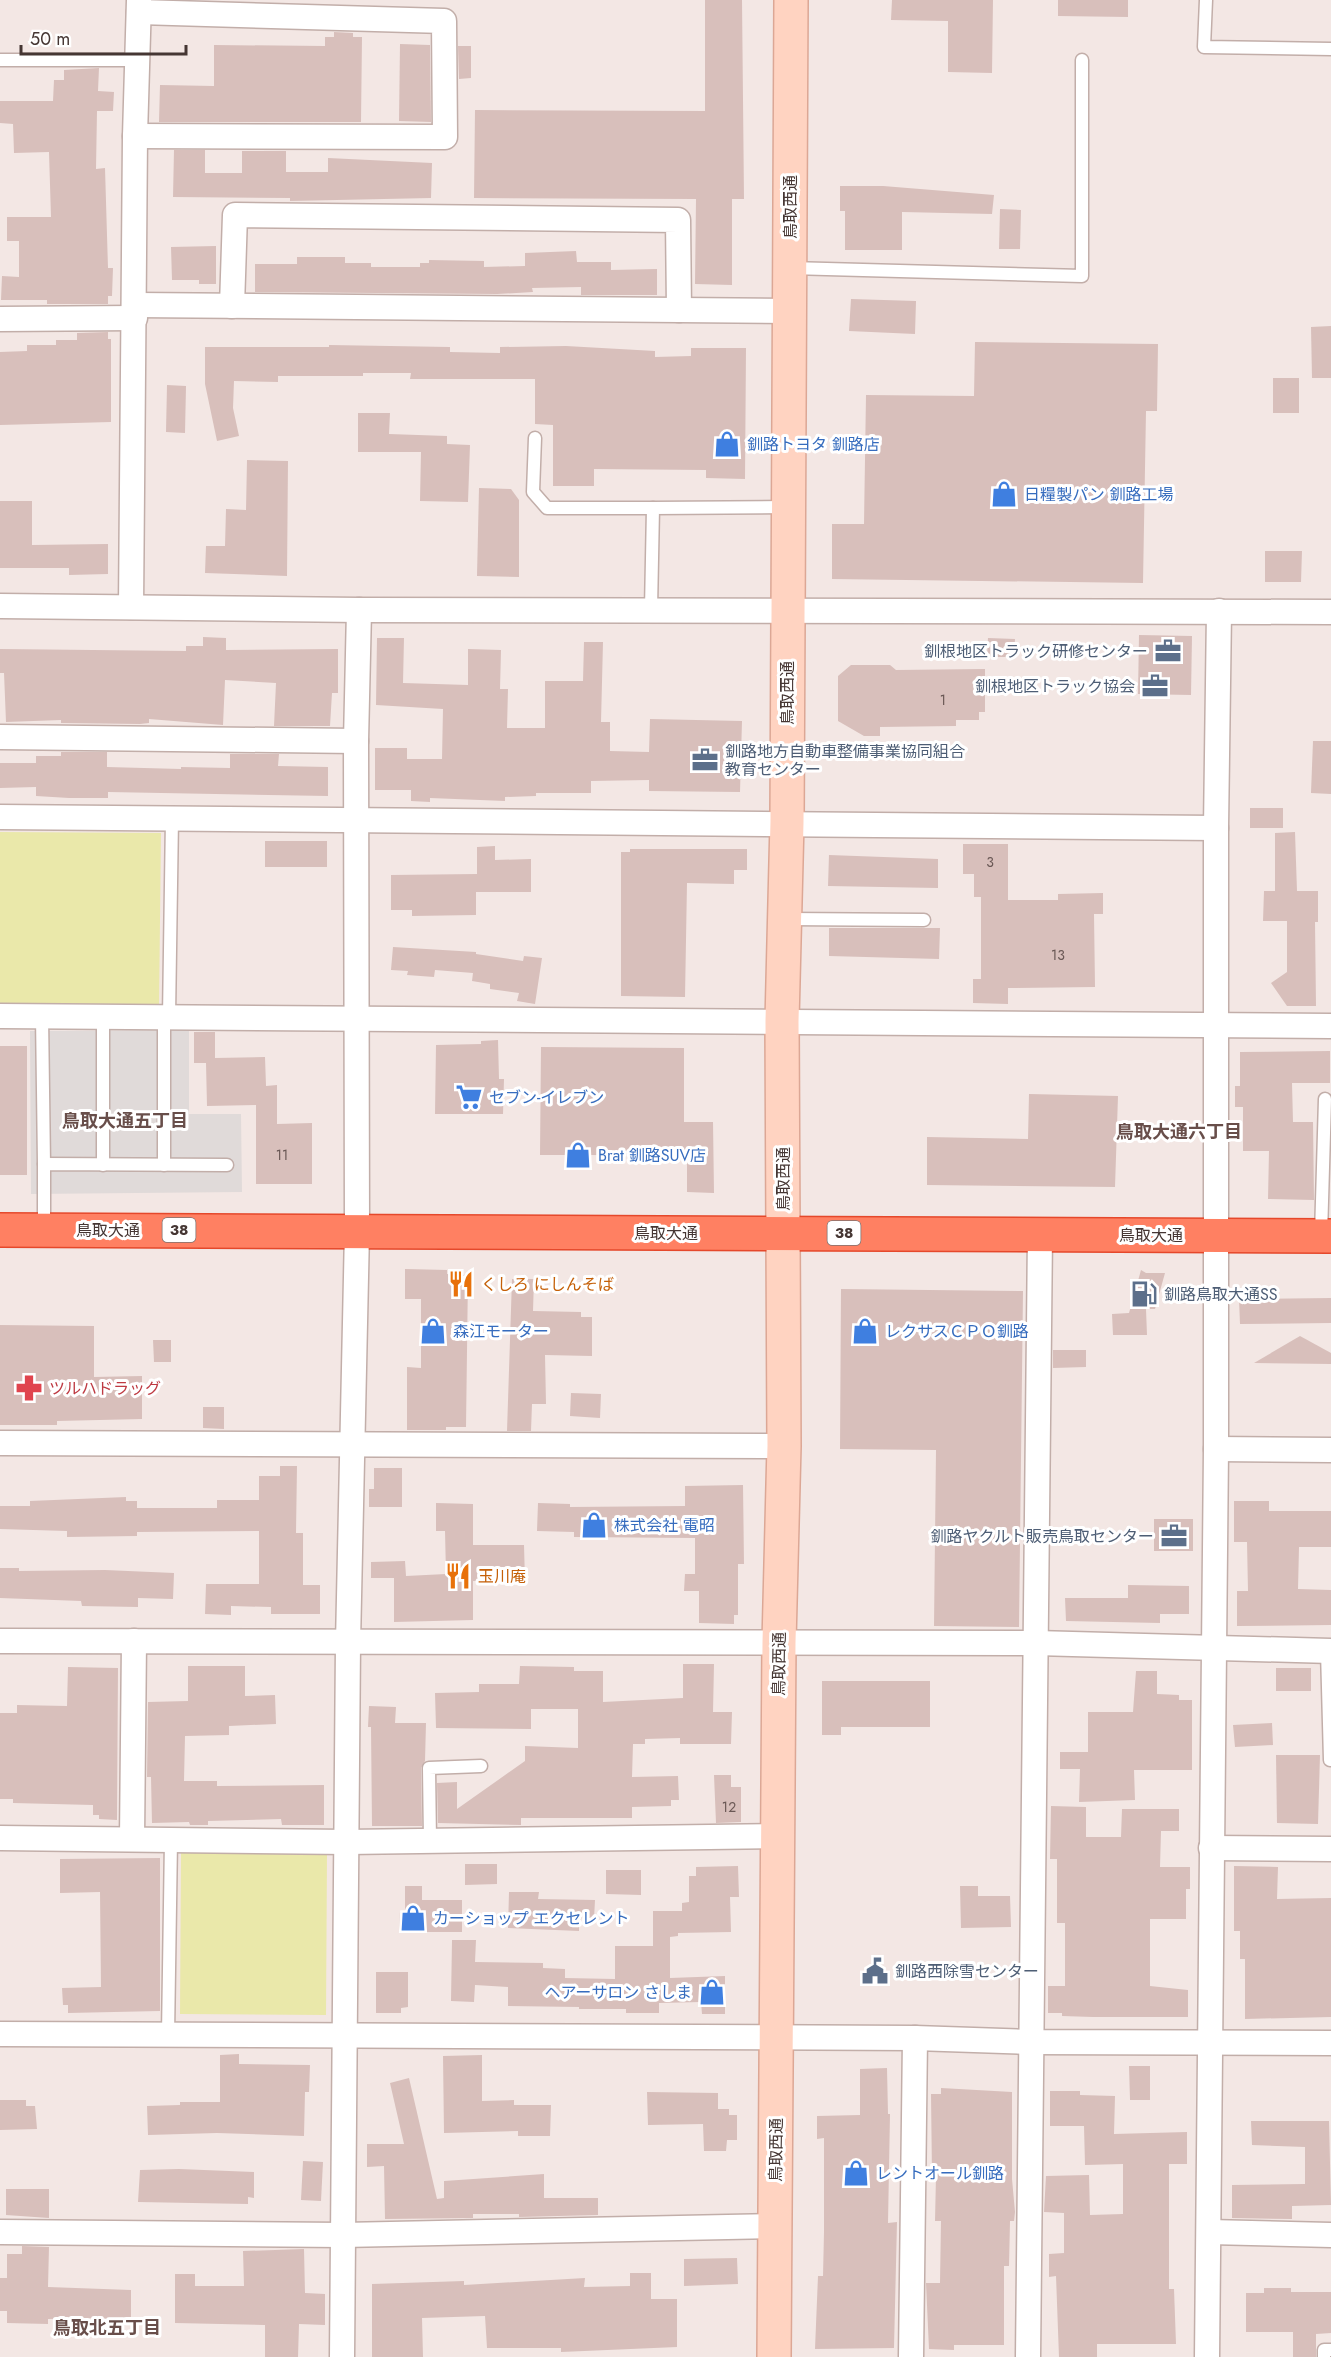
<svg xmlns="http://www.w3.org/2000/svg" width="1331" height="2357" font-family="Jost,'Noto Sans JP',sans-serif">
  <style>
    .green { fill: #eae8aa }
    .parking { fill: #e0dad9 }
    .building { fill: #d8bfbb }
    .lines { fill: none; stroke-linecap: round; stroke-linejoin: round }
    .lane-casing { stroke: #c2aea9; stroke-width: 15 }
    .street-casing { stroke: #c2aea9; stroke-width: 27 }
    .secondary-casing { stroke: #dca795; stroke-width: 36 }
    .highway-casing { stroke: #e5482b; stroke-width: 36 }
    .lane { stroke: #fff; stroke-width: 12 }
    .street { stroke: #fff; stroke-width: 24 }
    .secondary { stroke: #ffd3c1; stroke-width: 33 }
    .highway { stroke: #ff8062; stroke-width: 33 }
    .labels { text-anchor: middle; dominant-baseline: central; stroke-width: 6; stroke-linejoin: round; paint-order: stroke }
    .number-label { font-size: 14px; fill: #6a5855 }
    .shield { fill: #fff; stroke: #7d7270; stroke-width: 1.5 }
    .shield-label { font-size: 15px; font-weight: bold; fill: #453633 }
    .street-label { font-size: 16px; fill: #453633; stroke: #fff }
    .shop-label { font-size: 16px; fill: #366cbe; stroke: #fff; text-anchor: start }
    .service-label { font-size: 16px; fill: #4e5e75; stroke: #fff; text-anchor: end }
    .food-label { font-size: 16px; fill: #c56008; stroke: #fff; text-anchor: start }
    .health-label { font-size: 16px; fill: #be3a42; stroke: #fff; text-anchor: start }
    .neighbourhood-label { font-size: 18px; font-weight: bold; fill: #684e4a; stroke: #fff }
  </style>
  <rect width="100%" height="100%" fill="#f3e7e4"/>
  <!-- green -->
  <g class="green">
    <path d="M0 832 161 833 159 1008 0 1007Z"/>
    <path d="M181 1853H327L326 2015 180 2014Z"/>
  </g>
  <!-- parking -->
  <path class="parking" d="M189 1030V1114H241L242 1192 31 1194 30 1031Z"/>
  <!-- building -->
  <g class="building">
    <path d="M705 0H742L744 199H732V285L695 284 696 199 474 198 475 110 705 111Z"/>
    <path d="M892 0H993L992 73 948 72V21L891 20Z"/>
    <path d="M1058 0H1128V17L1058 16Z"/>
    <path d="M334 32 353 33V37H362L361 122H159L160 85 214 86V45L325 46V37H334Z"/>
    <path d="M400 44 430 45 431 122 399 121Z"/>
    <path d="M458 46H471V78L459 79Z"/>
    <path d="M99 68 98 91 114 92 113 111H97L96 169 105 168 108 268H113L112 296H108V304H47V300H1L2 276 19 277V241H7V217H51L49 152 14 153 13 124 0 123V101H53L54 80H64V70Z"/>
    <path d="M174 150H205V173H242V151H286V172H328V158L432 163 431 198 290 201V198L173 197Z"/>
    <path d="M840 186H883L994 195 992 214 902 212V250H845V211H840Z"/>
    <path d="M1000 209 1021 210 1020 249H999Z"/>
    <path d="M216 246V284H199V280H172L171 247Z"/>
    <path d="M576 251 577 262H611V270L657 269V295H581V287L532 288 533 292 497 294 255 292V264H297V257H345V263H371V267H420V263H429V260L484 261V267L525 266V253Z"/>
    <path d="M851 299 916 301 915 334 849 331Z"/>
    <path d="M1331 326V378H1312L1311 327Z"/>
    <path d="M108 332V339H111V422L0 425V352L27 351V345H56V340H77V333Z"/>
    <path d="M975 342 1158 344 1157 411H1146L1143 583 832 579V524H864L866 395 974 396Z"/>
    <path d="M329 345 450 347V352L500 353V347L566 346 655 351V357L691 356V348H746L745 479 706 478V470L594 469V486H553V425L535 424V379H410L411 373H363V376H278V382L234 381 233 408 239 436 217 441 205 384V347H329Z"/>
    <rect x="1273" y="378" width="26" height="35"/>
    <path d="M167 385 186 386 185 433 166 432Z"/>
    <path d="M358 413H390L389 434 447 436V444L470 445 468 502 420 501 421 452H358Z"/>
    <path d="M247 460 288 461 287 576 205 573 206 546H225L226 509 246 510Z"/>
    <path d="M479 488 511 489 519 500V577L477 576Z"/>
    <path d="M0 501H32V545L108 544V574L69 575V568H0Z"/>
    <path d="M1265 551H1302L1301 582H1265Z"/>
    <path d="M1139 635 1192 636 1191 695 1138 694Z"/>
    <path d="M203 637 226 638V650L338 649V693H332L330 726H274L276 683 225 680 223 725 149 719V723L140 724 61 723V720L6 722 4 673H0V649L186 651V646H203Z"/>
    <path d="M377 638H404L403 683 468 685V649L501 650 500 689H508L507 728H545V681H583L584 642H603L601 722H610V751L649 752 650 719 742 721 740 792 649 791V780L591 781V793H536V796L505 797V801L430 798V802L411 801V790H375V748H407V759H442L443 709 376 705Z"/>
    <path d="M988 638 1015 639 1014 657H987Z"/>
    <path d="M851 665H890L896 670 985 669V712H979V720H956V726L880 727V736H864L838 721V676Z"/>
    <path d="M1313 741H1331V794L1311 793Z"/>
    <path d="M61 752H107V767L181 769V767L230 768V754H279L278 766 328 767V796L108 792V798H69L36 796V787L0 788V763H36V756H61Z"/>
    <rect x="1250" y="808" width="33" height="20"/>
    <path d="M1295 832 1297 891H1318V922H1315L1316 1006H1287L1271 983 1287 972V921H1263L1264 891H1275V833Z"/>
    <rect x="265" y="841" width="62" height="26"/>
    <path d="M963 844H1008V900H1058V894L1103 893V914H1094L1095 987 1008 988V1004L973 1003V979H981V897H974V874H963Z"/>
    <path d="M495 846V860L531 859V892H476V915L412 916V910H391V875L477 874V847Z"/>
    <path d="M630 849H747V870H734V884L687 883 685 997 621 996V852H630Z"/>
    <path d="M829 855 938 859V888L828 886Z"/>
    <path d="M829 928H940L939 959 829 956Z"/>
    <path d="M393 947 476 952V954L523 961 524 956 542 958 535 1004 517 1001 519 993 490 989V984L472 981 473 973 435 970 434 977 407 975 408 971 391 970Z"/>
    <path d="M194 1032H215V1058L265 1057 266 1086 277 1085V1124L312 1123V1184H256V1105L207 1106 206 1063H194Z"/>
    <path d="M498 1040 499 1079H504L503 1114H435L436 1045 481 1044V1041Z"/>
    <rect x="0" y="1046" width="27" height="129"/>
    <path d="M541 1047 684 1048V1122H713L714 1193 687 1192V1156L591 1155V1168H565V1155H540Z"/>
    <path d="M1330 1051V1083H1292L1293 1122H1313L1314 1200 1268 1199 1269 1151H1243V1107H1235V1086H1240V1052Z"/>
    <path d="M1029 1094 1118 1096 1115 1187 927 1185V1137L1028 1139Z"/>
    <path d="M405 1269 447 1270V1274L468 1275 466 1427H446V1430H407V1367L421 1368V1299H405Z"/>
    <path d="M1141 1270 1146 1273H1165L1155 1309H1146L1147 1335H1113L1112 1314 1129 1313Z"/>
    <path d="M512 1279H534L533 1311 581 1312V1317H592V1356L545 1355 546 1404H532L531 1431H507Z"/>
    <path d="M841 1289 1023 1291 1019 1627 934 1626 936 1450 840 1449Z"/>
    <path d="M1331 1298V1323L1240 1324 1239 1299Z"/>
    <path d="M0 1325 94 1326V1377L142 1376V1419L57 1421V1425H0Z"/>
    <path d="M1300 1336 1331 1353V1364L1254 1363Z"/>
    <path d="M153 1340H171V1362H154Z"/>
    <path d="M1053 1350H1086V1367L1053 1368Z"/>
    <path d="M571 1393 601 1394 600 1418 570 1416Z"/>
    <path d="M203 1407H224V1429L203 1428Z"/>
    <path d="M280 1466H297L296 1533H303V1585H320V1614H271V1607L231 1606V1615L205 1614 206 1584H259V1531L137 1532V1536L67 1537V1531L0 1529V1506H30V1501L126 1497V1501H137V1508H217V1500H259V1476H280Z"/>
    <path d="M374 1468H402V1507H369V1489H374Z"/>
    <path d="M743 1485 744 1564H738V1615H734V1624L699 1623V1591H684L685 1574H695V1538L574 1537V1532L537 1531 538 1503 570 1504V1507L685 1506V1486Z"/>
    <path d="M1234 1501H1269V1511H1331V1547H1299L1298 1589 1331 1590V1625L1237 1626V1591H1248L1247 1542H1234Z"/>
    <path d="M436 1503 473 1504V1545H524L525 1581H473V1620L394 1622V1578H371V1562L405 1561 406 1576 446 1574 445 1531H436Z"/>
    <rect x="1154" y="1519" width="39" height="32"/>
    <path d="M0 1568H19V1571L105 1570 174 1573 173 1599 138 1598V1607L82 1606 81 1601 0 1598Z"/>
    <path d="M1128 1585 1189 1586V1614H1160V1623L1066 1621 1065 1598H1128Z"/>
    <path d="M683 1664H714L713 1712H732L731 1744H680V1738L645 1739V1744H633L632 1777 678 1776 679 1800H671V1806L632 1807V1818H521V1825L438 1823 437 1783 457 1782V1809L525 1761V1746L578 1748V1709H531V1729L436 1728 435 1693 479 1692V1684H519L520 1666 574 1667V1671H603V1702L683 1698Z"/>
    <path d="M188 1666H245V1696L275 1695 276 1724 229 1726V1735L185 1736 184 1781H217V1786L324 1785V1825H282L281 1819 208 1821V1825H190L189 1822 152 1823 151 1777H147L148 1702 188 1701Z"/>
    <path d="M68 1667 118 1668 117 1820 99 1819V1815H93V1805L13 1803V1799H0V1713H17V1705L67 1706Z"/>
    <rect x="1276" y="1668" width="35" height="23"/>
    <path d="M1136 1671H1157V1694L1179 1695V1700H1192V1770H1134L1135 1800 1079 1802 1080 1769H1060V1752H1088V1712H1133Z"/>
    <path d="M822 1681H930V1727H841V1735H822Z"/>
    <path d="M369 1706 396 1707 395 1723H426L425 1761 421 1768 422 1826H372L371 1727H368Z"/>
    <path d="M1272 1723 1273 1745 1235 1747 1233 1725Z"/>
    <path d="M1276 1755H1320L1318 1824 1277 1823Z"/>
    <path d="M714 1775H731V1787H741V1822L716 1823Z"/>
    <path d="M1051 1806 1086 1807V1837H1121L1122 1809H1179V1831H1161L1160 1867H1190V1889H1186V1919H1150V1986L1188 1990V2017H1093L1062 2016V2013H1048V1986H1065V1923H1057V1859H1050Z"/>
    <path d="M160 1858V2011L68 2013V2005H63L62 1988 101 1987 100 1892 60 1893V1859Z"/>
    <path d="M465 1864H497V1884L465 1885Z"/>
    <path d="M738 1866 739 1897H730L731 1932 678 1933V1936L670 1937V1978L725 1976V2014H702L701 2002 659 2003V2013H626V2009H579V2007L508 2006V1987L475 1985 474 2002 451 2001 452 1940H476L475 1962 543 1963V1968L565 1969V1978L615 1979V1946H653V1911H682V1903L689 1902V1876H696V1867Z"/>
    <path d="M1234 1866 1278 1867 1277 1899 1331 1898V2017L1245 2019V1959H1240V1931H1234Z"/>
    <path d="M606 1870H641V1895L606 1894Z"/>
    <path d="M405 1886H422V1900H462V1932H399L400 1912H405Z"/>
    <path d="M960 1886H978V1896H1010L1011 1927 961 1928Z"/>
    <path d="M509 1892H539L538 1899 595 1900 594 1919 579 1918V1931L508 1928Z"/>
    <path d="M376 1972H408V2007L401 2008V2013H376Z"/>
    <path d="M239 2054V2064L310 2065 309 2092H305L304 2136 217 2133 148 2135 147 2106 180 2105V2102H220V2055Z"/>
    <path d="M482 2055V2101L514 2100V2105H551L550 2136H518V2131L444 2133 443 2056Z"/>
    <path d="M1129 2066H1150V2100H1130Z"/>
    <path d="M887 2068 888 2114H890L888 2223 897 2222 894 2348 815 2349 818 2276H823L824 2232V2138L817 2139V2116L860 2115V2069Z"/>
    <path d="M409 2078 437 2199 444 2198V2181L544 2174V2198H598V2215L519 2217V2214H473V2218L385 2219 384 2166 367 2167V2144H404L390 2083Z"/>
    <path d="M941 2088 1012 2092V2179L1015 2212 1014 2221H1010L1009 2266H1004V2345H954V2350L929 2349 926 2283H940L941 2221H935L936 2176H932L931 2094H941Z"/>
    <path d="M1050 2091H1080V2095L1115 2096 1114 2134 1187 2132V2164H1169V2289H1174L1176 2344H1097V2357H1059L1056 2276 1049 2277V2254L1064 2253V2213L1044 2212 1046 2176 1089 2175 1090 2215 1123 2214V2164L1085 2165 1084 2126H1050Z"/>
    <path d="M647 2092 718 2093V2109H729V2115H737V2140H727L726 2151H704L703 2124 648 2125Z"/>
    <path d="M0 2100H26V2106H35L37 2129 0 2130Z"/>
    <path d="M1251 2121H1329L1331 2205 1292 2206V2219L1232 2218V2185L1305 2184V2147L1252 2145Z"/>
    <path d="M303 2161 323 2162 321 2201 301 2200Z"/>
    <path d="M179 2169 254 2172V2198L248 2197V2204L138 2202 140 2170Z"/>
    <path d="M6 2189H49V2218L6 2215Z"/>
    <path d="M22 2246 49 2247 48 2287 131 2290V2325L97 2324V2318L48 2319V2324L7 2323V2311H0V2278H7V2254H22Z"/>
    <path d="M304 2249 305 2293 325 2294V2325L299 2324 298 2357H265V2325L175 2323V2274H195V2286H244L243 2251Z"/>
    <path d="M737 2258 738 2284 684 2286V2259Z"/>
    <path d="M630 2273H651V2299H677V2347L561 2352V2348H487L485 2316 422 2318 423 2357H372V2284L464 2281V2285L585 2278 584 2287 630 2286Z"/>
    <path d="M1264 2288H1291V2292H1331V2333L1316 2334V2357H1293V2332H1246V2293H1264Z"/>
  </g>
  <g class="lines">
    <!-- lane casing -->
    <g class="lane-casing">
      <g id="lane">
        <path d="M1206 0 1204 47 1331 49"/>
        <path d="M0 60H139"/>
        <path d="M790 268 1082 276V60"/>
        <path d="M535 438 533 492 547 508H653"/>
        <path d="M651 609 653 508 786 507"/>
        <path d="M787 919 924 920"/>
        <path d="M42 1016 44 1164"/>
        <path d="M103 1016V1165"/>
        <path d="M169 1016 172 818"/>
        <path d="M164 1165V1016"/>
        <path d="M44 1229V1164L227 1165"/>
        <path d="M1321 1235 1325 1099"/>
        <path d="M1327 1651 1330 1760"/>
        <path d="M430 1841 429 1768 481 1766"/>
        <path d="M168 2035 171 1840"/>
        <path d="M1324 2357V2350H1331"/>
      </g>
    </g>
    <!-- street casing -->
    <g class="street-casing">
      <g id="street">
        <path d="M135 136 445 137 444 21 139 12"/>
        <path d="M135 305 789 311"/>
        <path d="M232 306 235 215 678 220 679 310"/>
        <path d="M0 319 135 318"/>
        <path d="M0 606 359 610 1331 612"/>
        <path d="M131 607 135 136 139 0"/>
        <path d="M0 737 356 741"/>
        <path d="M0 817 1216 828"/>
        <path d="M0 1016 1331 1026"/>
        <path d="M0 1443 784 1446"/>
        <path d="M1216 1449 1331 1450"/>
        <path d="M0 1641 1036 1643 1331 1651"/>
        <path d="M0 1838 347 1842 777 1836"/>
        <path d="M132 1839 134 1641"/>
        <path d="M1211 1848 1331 1849"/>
        <path d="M0 2034 915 2038 1030 2042 1331 2043"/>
        <path d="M0 2232 343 2235 775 2226"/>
        <path d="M1209 2232 1331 2235"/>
        <path d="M342 2357 348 1643 357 1231 356 741 359 610"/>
        <path d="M911 2357 915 2038"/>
        <path d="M1028 2357 1040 1234"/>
        <path d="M1207 2357 1216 1449V828L1219 611"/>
      </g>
    </g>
    <!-- secondary casing -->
    <g class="secondary-casing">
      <path id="secondary" d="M774 2357 779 1642 784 1446 782 1021 787 822 791 0"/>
    </g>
    <!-- highway casing -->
    <g class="highway-casing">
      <path id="highway" d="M0 1230 1331 1236"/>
    </g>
    <!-- lane -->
    <use href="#lane" class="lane"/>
    <!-- street -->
    <use href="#street" class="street"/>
    <!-- secondary -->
    <use href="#secondary" class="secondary"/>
    <!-- highway -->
    <use href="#highway" class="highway"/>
  </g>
  <!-- icons -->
  <defs>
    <g id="shop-bare" transform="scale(2.07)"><path d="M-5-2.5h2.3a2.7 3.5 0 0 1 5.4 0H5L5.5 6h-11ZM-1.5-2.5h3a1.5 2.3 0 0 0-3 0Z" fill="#3f7fe0" stroke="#fff" stroke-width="2.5" paint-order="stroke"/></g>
    <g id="office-bare" transform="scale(2.07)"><path d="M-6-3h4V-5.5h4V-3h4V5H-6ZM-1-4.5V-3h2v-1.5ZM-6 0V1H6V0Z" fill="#5c6f8a" stroke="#fff" stroke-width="2.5" paint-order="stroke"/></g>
    <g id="supermarket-bare" transform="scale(2.07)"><path d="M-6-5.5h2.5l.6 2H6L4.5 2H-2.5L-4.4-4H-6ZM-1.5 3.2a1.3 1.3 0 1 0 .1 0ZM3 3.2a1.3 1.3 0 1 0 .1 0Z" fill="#3f7fe0" stroke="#fff" stroke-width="2.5" paint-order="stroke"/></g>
    <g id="restaurant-bare" transform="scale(2.07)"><path d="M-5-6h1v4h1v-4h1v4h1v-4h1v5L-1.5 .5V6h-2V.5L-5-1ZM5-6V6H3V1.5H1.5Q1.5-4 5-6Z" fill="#e8710a" stroke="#fff" stroke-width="2.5" paint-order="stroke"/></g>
    <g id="fuel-bare" transform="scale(2.07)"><path d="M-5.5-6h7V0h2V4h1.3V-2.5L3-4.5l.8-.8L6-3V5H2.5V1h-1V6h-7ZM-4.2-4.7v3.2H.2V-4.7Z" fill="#5c6f8a" stroke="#fff" stroke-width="2.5" paint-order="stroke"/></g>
    <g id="pharmacy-bare" transform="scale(2.07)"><path d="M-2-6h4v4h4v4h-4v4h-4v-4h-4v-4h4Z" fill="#e0444e" stroke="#fff" stroke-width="2.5" paint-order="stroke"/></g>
    <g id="civic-bare" transform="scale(2.07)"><path d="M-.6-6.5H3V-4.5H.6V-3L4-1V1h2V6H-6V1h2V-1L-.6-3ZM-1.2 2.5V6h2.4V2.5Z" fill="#5c6f8a" stroke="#fff" stroke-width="2.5" paint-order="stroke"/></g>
  </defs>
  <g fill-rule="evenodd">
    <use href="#shop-bare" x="727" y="444"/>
    <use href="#shop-bare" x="1004" y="494"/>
    <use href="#office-bare" x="1168" y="651"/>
    <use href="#office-bare" x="1155" y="686"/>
    <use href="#office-bare" x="705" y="760"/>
    <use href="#supermarket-bare" x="469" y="1097"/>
    <use href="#shop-bare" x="578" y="1155"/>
    <use href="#restaurant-bare" x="461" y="1284"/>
    <use href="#fuel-bare" x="1144" y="1294"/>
    <use href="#shop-bare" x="433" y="1331"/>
    <use href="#shop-bare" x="865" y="1331"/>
    <use href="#pharmacy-bare" x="29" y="1388"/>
    <use href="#shop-bare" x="594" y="1525"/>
    <use href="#office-bare" x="1174" y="1536"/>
    <use href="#restaurant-bare" x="458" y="1576"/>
    <use href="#shop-bare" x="413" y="1918"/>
    <use href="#civic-bare" x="875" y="1971"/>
    <use href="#shop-bare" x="712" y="1992"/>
    <use href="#shop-bare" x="856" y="2173"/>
  </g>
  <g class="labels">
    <!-- number labels -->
    <g class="number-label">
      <text x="943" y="700">1</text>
      <text x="990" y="862">3</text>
      <text x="1058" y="955">13</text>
      <text x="282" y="1155">11</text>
      <text x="729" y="1807">12</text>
    </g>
    <!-- shield labels -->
    <g class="shield">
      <rect x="162.5" y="1218" width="33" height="24" rx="4.5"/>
      <rect x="827.5" y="1221" width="33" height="24" rx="4.5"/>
    </g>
    <g class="shield-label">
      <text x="179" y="1230">38</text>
      <text x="844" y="1233">38</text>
    </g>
    <!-- street labels -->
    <g class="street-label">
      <text transform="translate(790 207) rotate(-90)">鳥取西通</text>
      <text transform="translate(787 693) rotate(-90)">鳥取西通</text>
      <text transform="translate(783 1179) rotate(-90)">鳥取西通</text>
      <text x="108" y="1230">鳥取大通</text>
      <text x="666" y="1233">鳥取大通</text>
      <text x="1151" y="1235">鳥取大通</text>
      <text transform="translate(779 1664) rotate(-89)">鳥取西通</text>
      <text transform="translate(776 2150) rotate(-89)">鳥取西通</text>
    </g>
    <!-- shop labels -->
    <g class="shop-label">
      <text x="747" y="444">釧路トヨタ 釧路店</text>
      <text x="1024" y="494">日糧製パン 釧路工場</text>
      <text x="489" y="1097">セブン-イレブン</text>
      <text x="598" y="1155">Brat 釧路SUV店</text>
      <text x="453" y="1331">森江モーター</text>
      <text x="885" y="1331">レクサスＣＰＯ釧路</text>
      <text x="614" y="1525">株式会社 電昭</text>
      <text x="433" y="1918">カーショップ エクセレント</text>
      <text x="692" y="1992" text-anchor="end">ヘアーサロン さしま</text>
      <text x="876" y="2173">レントオール釧路</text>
    </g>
    <!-- service labels -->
    <g class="service-label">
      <text x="1148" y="651">釧根地区トラック研修センター</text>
      <text x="1135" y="686">釧根地区トラック協会</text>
      <text x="725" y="751" text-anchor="start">釧路地方自動車整備事業協同組合<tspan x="725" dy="18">教育センター</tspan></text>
      <text x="1164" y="1294" text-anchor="start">釧路鳥取大通SS</text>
      <text x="1154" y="1536">釧路ヤクルト販売鳥取センター</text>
      <text x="895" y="1971" text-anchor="start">釧路西除雪センター</text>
    </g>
    <!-- food labels -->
    <g class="food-label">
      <text x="481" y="1284">くしろ にしんそば</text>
      <text x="478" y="1576">玉川庵</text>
    </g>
    <!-- health labels -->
    <g class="health-label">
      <text x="49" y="1388">ツルハドラッグ</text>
    </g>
    <!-- neighbourhood labels -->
    <g class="neighbourhood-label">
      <text x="125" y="1121">鳥取大通五丁目</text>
      <text x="1179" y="1132">鳥取大通六丁目</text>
      <text x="107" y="2328">鳥取北五丁目</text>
    </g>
  </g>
  <!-- scale -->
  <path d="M21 45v9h165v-9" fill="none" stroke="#453633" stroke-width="3"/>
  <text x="30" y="45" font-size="18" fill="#453633" stroke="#ffffff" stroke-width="4.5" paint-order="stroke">50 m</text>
</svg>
